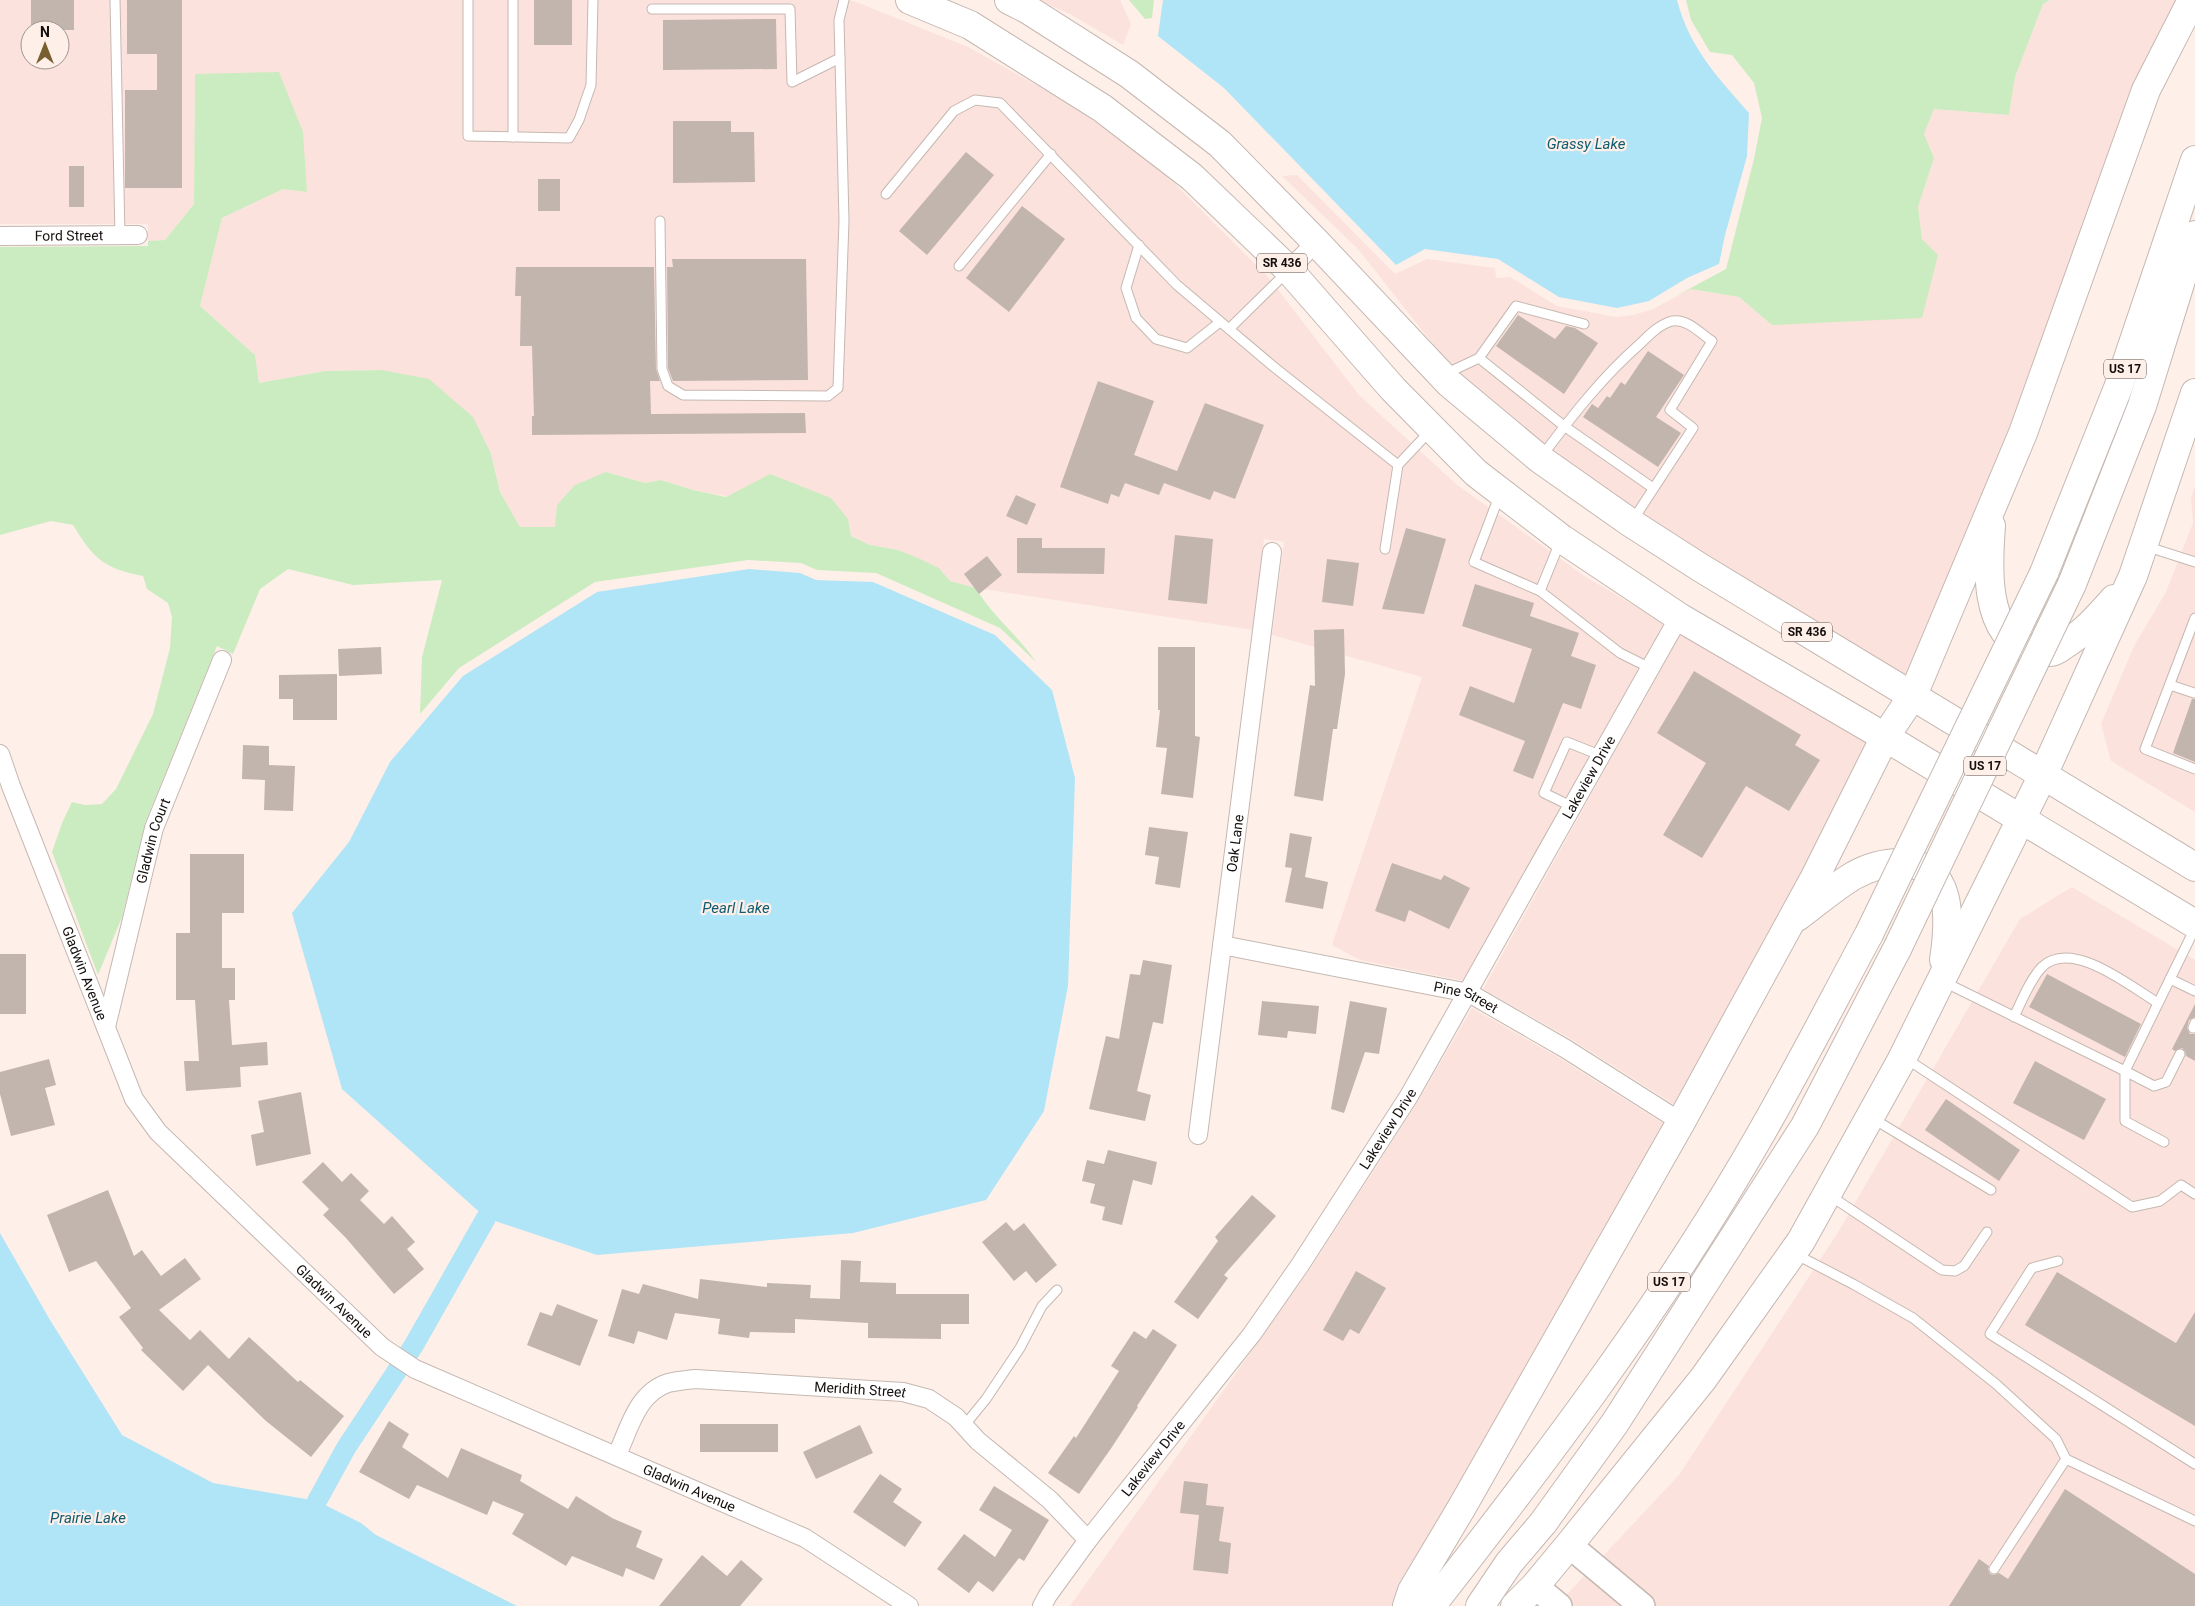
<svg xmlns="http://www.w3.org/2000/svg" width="2195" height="1606" font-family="Roboto,sans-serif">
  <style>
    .commercial { fill: #fce2dc; fill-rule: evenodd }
    .green { fill: #cbecc0 }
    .water { fill: #b0e4f7 }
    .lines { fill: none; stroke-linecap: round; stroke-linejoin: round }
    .canal { stroke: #b0e4f7; stroke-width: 20 }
    .building { fill: #c2b5ae }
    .lane-casing { stroke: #c5b8b1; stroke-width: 11 }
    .street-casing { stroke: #c5b8b1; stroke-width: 20 }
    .secondary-casing { stroke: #c5b8b1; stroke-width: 28 }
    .primary-casing { stroke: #c5b8b1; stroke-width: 30 }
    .lane { stroke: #fff; stroke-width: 9 }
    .street { stroke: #fff; stroke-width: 18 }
    .secondary { stroke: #fff; stroke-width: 25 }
    .primary { stroke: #fff; stroke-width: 28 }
    .primary-bridge-casing { stroke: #c5b8b1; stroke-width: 30; stroke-linecap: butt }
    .primary-bridge { stroke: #fff; stroke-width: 28 }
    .labels { text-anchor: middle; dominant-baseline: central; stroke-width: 4.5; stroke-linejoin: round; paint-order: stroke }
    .shield { fill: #feefe9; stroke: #5a524f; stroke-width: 1 }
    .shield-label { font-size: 12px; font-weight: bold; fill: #140f0d }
    .street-label { font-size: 14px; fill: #140f0d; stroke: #feefe9 }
    .water-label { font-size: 15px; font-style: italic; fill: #0e5c71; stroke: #feefe9 }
  </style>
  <rect width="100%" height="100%" fill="#feefe9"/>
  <!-- commercial -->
  <g class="commercial">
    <path d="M0 0H849L859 3 968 47 1070 104 1163 172 1269 278 1359 395 1456 484 1586 577 1664 623 1464 981 1360 960 1332 945 1422 677 1272 635 1284 542 1264 539 1253 630 976 588 950 581 939 568 898 550 870 545 851 536 848 519 693 490 661 480 645 483 606 472 558 505 556 527H520L500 492 491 454 382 370 325 371 259 383 255 355 200 306 222 218 283 189 306 192 195 74 194 204 165 240 148 241V224H0ZM30 30H60V60H30Z"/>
    <path d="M1038 0H1120L1131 24 1123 45 1070 14Z"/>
    <path d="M2050 0H2181L2014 429 1908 680 1705 558 1545 449 1471 388 1444 358 1358 249 1282 176 1297 175 1395 274 1427 259 1495 268 1496 278 1510 277 1557 306 1616 317 1634 315 1653 309 1691 289 1739 297 1772 325 1922 239 1918 207 1934 158 1924 134 1934 109 2009 115 2015 77 2043 4Z"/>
    <path d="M2195 486V812L2111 761 2101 724 2134 646 2166 592 2193 523 2191 498Z"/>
    <path d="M1681 633 1871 744 1678 1107 1571 1039 1483 989Z"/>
    <path d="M2072 887 2195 960V1606H1556L1679 1475 1837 1234 2020 919Z"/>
    <path d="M1472 1008 1561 1059 1667 1126 1396 1606H1070L1308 1272 1417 1103Z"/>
  </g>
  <!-- green -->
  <g class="green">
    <path d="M1129 0H1154L1152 18 1145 19Z"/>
    <path d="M1686 0H2050L2043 4 2015 77 2009 115 1934 109 1924 134 1934 158 1918 207 1922 239 1938 255 1922 318 1772 325 1739 297 1691 289 1674 297 1726 269 1754 159 1762 118 1754 83 1732 55 1710 52 1691 20Z"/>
    <path d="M279 72 303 132 307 192 283 189 222 218 200 306 255 355 259 383 325 371 382 370 429 379 473 417 491 454 500 492 520 527H555L557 505 575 485 606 472 645 483 661 480 693 490 726 497 770 474 831 498 848 519 851 536 870 545 898 550 918 558 939 568 950 581 976 588C992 616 1018 635 1036 662L1000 628 876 573 817 570 801 563 748 560 595 582 459 668 420 714 422 657 442 580 353 585 288 569 260 589 233 654 217 646 145 823 122 917 98 975 52 852 62 823 72 802 85 805 102 804 116 789 153 714 170 648 172 617 168 603 147 589 143 576C103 568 94 559 73 525L51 521 0 535V247L148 246V241L165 240 194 204 195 74Z"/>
  </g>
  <!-- water -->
  <g class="water">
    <path d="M1163 0H1677C1690 49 1717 76 1749 113L1747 156 1725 235 1719 264 1687 278 1649 301 1617 308 1559 297 1498 259 1425 249 1396 265 1224 88 1158 36Z"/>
    <path d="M749 569 800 573 816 580 873 582 995 635 1052 690 1075 778 1068 986 1044 1111 986 1200 853 1233 597 1255 486 1218 342 1089 292 913 349 842 390 762 463 676 597 592Z"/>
    <path d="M0 1233 50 1320 122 1435 213 1483 317 1501 361 1523 376 1535 517 1606H0Z"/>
  </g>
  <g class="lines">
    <!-- canal -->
    <path class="canal" d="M317 1501 346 1448 414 1345 486 1218"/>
  </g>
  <!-- building -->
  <g class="building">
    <rect x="31" y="0" width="43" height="30"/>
    <path d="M127 0H182V188H125V90H157V54H127Z"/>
    <rect x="534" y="0" width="38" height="45"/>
    <path d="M776 19 777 69 663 70V20Z"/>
    <path d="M673 121H731V132H754L755 182 673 183Z"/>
    <path d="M966 152 994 175 927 255 899 231Z"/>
    <rect x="69" y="166" width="15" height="41"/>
    <rect x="538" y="179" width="22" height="32"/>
    <path d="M1022 206 1065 239 1009 312 966 278Z"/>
    <path d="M672 259H806L808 380 673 381 668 368 667 267H673Z"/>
    <path d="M516 267H654L656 369 660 381H650L651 414 805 413 806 433 532 435V416H534L532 346H520L521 296H515Z"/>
    <path d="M1518 315 1555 339 1566 326 1575 328 1598 343 1564 394 1496 346Z"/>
    <path d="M1648 351 1684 375 1656 417 1681 433 1658 467 1583 417 1592 404 1598 408 1607 396 1610 398 1621 382 1625 385Z"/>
    <path d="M1098 381 1154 401 1134 455 1177 471 1205 403 1264 425 1235 499 1214 491 1210 500 1164 483 1159 495 1125 483 1119 497 1111 494 1108 504 1060 487Z"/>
    <path d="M1016 495 1036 504 1027 525 1006 516Z"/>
    <path d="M1406 528 1446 539 1424 614 1382 609Z"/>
    <path d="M1175 535 1213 539 1207 604 1168 600Z"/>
    <path d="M1017 538H1042V548H1105L1104 574 1017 573Z"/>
    <path d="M987 556 1002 575 979 594 964 574Z"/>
    <path d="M1327 559 1359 563 1353 606 1322 602Z"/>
    <path d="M1475 584 1534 603 1530 616 1579 633 1571 656 1596 665 1581 709 1563 703 1533 779 1513 771 1525 741 1459 715 1470 686 1514 703 1532 649 1462 626Z"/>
    <path d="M1344 629 1345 674 1337 729H1333L1323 801 1294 796 1310 685 1315 686 1314 630Z"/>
    <path d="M381 647 382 674 339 676 338 649Z"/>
    <path d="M1158 647H1195V736L1200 737 1193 798 1161 794 1167 748 1156 747 1160 710H1158Z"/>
    <path d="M1694 671 1801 735 1795 745 1820 760 1789 811 1746 786 1702 858 1663 835 1706 763 1657 733Z"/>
    <path d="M337 674V720H293V699H279V675Z"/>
    <path d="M2192 699H2195V762L2173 753Z"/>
    <path d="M243 745 269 746V765L295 766 293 811 264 810 265 780 242 779Z"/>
    <path d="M1149 827 1188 832 1180 888 1155 884 1159 857 1145 855Z"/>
    <path d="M1290 833 1312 837 1305 877 1328 882 1323 909 1285 902 1292 868 1285 867Z"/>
    <path d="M190 854H244V913H222V968H235V1000H229L232 1045 267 1042 268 1065 240 1067 241 1087 186 1091 184 1061H199L195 1000H176V933H190Z"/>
    <path d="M1392 863 1441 880 1444 875 1470 888 1449 929 1409 910 1405 922 1375 911Z"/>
    <rect x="0" y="954" width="26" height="60"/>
    <path d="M1143 960 1172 965 1163 1024 1153 1022 1137 1091 1151 1095 1145 1121 1089 1109 1106 1036 1119 1039 1130 974 1140 975Z"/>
    <path d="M2047 974 2141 1024 2125 1057 2029 1007Z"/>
    <path d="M1262 1001 1319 1006 1316 1034 1288 1031 1287 1038 1258 1035Z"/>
    <path d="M1350 1001 1387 1008 1379 1054 1365 1052 1344 1113 1331 1109Z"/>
    <path d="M2195 1004V1017L2189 1020 2187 1028 2190 1034H2195V1061L2186 1056 2185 1051 2182 1048 2175 1051 2172 1049Z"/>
    <path d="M49 1059 56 1085 45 1088 55 1125 11 1136 0 1094V1072Z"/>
    <path d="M2035 1061 2106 1099 2084 1140 2013 1103Z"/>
    <path d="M301 1092 311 1154 256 1166 251 1135 264 1132 258 1101Z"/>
    <path d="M1946 1099 2020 1150 1999 1181 1925 1130Z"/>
    <path d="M1108 1150 1157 1162 1152 1185 1133 1180 1122 1225 1102 1220 1105 1207 1090 1203 1095 1184 1082 1181 1087 1160 1104 1164Z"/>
    <path d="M323 1162 342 1182 351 1173 369 1191 360 1200 384 1224 392 1216 415 1242 407 1249 424 1269 394 1294 346 1238 323 1215 329 1209 302 1182Z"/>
    <path d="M108 1190 134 1256 142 1250 161 1276 185 1258 201 1279 159 1310 190 1340 200 1330 229 1359 249 1337 298 1382 300 1380 344 1416 311 1457 266 1421 208 1365 183 1391 141 1350 143 1348 119 1317 131 1308 96 1261 69 1272 47 1215Z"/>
    <path d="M1252 1195 1276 1216 1224 1275 1228 1278 1198 1319 1174 1302 1218 1241 1215 1237Z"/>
    <path d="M1006 1222 1014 1231 1024 1223 1057 1265 1036 1283 1026 1271 1014 1281 982 1242Z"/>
    <path d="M841 1260 861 1261 860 1282 896 1283V1294H969V1324H941V1339L868 1338V1323L795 1319V1333L750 1332 749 1338 718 1334 720 1319 675 1313 667 1340 638 1331 634 1344 608 1336 622 1289 639 1294 643 1284 698 1299 700 1279 767 1287V1283L811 1285 810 1298 840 1299Z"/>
    <path d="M1356 1271 1386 1288 1359 1334 1350 1329 1343 1341 1323 1330Z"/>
    <path d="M2057 1272 2176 1343 2195 1312V1426L2025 1325Z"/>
    <path d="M557 1304 598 1320 580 1366 527 1345 540 1312 552 1316Z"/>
    <path d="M1153 1329 1177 1345 1137 1406 1138 1407 1112 1447 1079 1494 1048 1473 1074 1436 1076 1438 1119 1371 1111 1366 1134 1331 1146 1339Z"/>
    <path d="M389 1421 409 1434 402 1447 448 1478 461 1448 522 1475 520 1481 568 1509 576 1496 612 1518 642 1531 636 1547 663 1559 654 1580 626 1568 623 1577 572 1556 566 1566 512 1534 524 1514 493 1501 487 1515 417 1485 409 1499 359 1472Z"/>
    <rect x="700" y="1424" width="78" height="28"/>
    <path d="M860 1425 873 1453 816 1479 803 1452Z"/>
    <path d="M880 1474 902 1489 893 1502 922 1522 905 1547 853 1512Z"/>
    <path d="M1184 1481 1208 1484 1206 1505 1224 1507 1219 1541 1231 1543 1228 1574 1193 1570 1199 1515 1180 1513Z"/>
    <path d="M994 1486 1049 1520 1024 1561 1019 1558 993 1592 978 1581 969 1593 937 1569 964 1534 995 1557 1012 1530 979 1510Z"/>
    <path d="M2065 1489 2195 1574V1606H1949L1979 1559 1989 1566 1988 1569 1990 1574 1994 1575 1999 1573 2008 1579Z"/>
    <path d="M702 1555 727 1576 741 1560 763 1579 740 1606H659Z"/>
  </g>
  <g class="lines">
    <!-- lane casing -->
    <g class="lane-casing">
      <g id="lane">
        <path d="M115 0 120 236"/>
        <path d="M468 0V136L569 138 579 120 591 85 593 0"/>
        <path d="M652 9H790L792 82 840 58"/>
        <path d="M513 137V0"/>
        <path d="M886 194 954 111 975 100 1000 103 1177 285 1274 367 1398 465"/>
        <path d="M660 221 662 369 668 386 683 395 828 396 838 388 844 221 839 20 844 0"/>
        <path d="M1139 245 1126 288 1136 318 1156 339 1187 348 1220 322"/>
        <path d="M959 266 1051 154"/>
        <path d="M1584 324 1516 306 1479 358 1564 426 1653 488"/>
        <path d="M1229 329 1288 271"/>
        <path d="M1445 374 1479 358"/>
        <path d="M1542 456C1572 416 1602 377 1641 343 1649 335 1660 324 1672 321 1687 318 1701 334 1712 341L1670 410 1693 428 1633 520"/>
        <path d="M1500 494 1474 562 1540 591 1560 542"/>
        <path d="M2145 546 2195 562"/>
        <path d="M1385 549 1398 465 1430 431"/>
        <path d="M1540 591 1620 653 1650 668"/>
        <path d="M2195 618 2145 749 2195 769"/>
        <path d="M2170 685 2194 693"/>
        <path d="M1573 807 1544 793 1567 742 1602 756"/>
        <path d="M2170 979 2195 991"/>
        <path d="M1944 982 2125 1071 2195 928"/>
        <path d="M2014 1017C2021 1002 2031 978 2042 967 2072 938 2131 987 2158 1003"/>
        <path d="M2193 1028 2195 1023"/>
        <path d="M1905 1058 2132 1207 2160 1201 2181 1185 2195 1194"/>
        <path d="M1872 1118 1991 1190"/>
        <path d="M2164 1142 2125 1121V1071L2154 1086 2166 1082 2180 1054"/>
        <path d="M1829 1195 1942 1270 1955 1271 1964 1266 1987 1232"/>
        <path d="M1795 1254 1853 1284 1913 1318 1996 1384 2056 1439 2066 1459 1994 1569"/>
        <path d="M2058 1261 2032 1268 1990 1334 2195 1464"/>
        <path d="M964 1426 986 1399 1020 1348 1042 1306 1057 1290"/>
        <path d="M2066 1459 2195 1521"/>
      </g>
    </g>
    <!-- street casing -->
    <g class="street-casing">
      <g id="street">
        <path id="s1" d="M0 236 138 235"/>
        <path d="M1289 270 1316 242"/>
        <path id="s2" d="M0 754 11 786 134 1099 158 1132 382 1347 415 1369 805 1538 909 1606"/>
        <path id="s3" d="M1222 945 1469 993 1566 1049 1681 1122"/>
        <path id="s4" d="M106 1027 154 828 222 660"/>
        <path id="s5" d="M1198 1135 1272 552"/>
        <path id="s6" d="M617 1455C629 1429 637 1393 668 1383 677 1381 687 1380 695 1379L903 1392 929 1399 956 1417 978 1441 1050 1500 1088 1540"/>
        <path id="s7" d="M1042 1606 1048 1595 1088 1540 1252 1334 1300 1265 1409 1096 1679 617"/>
      </g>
    </g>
    <!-- secondary casing -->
    <g class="secondary-casing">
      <g id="secondary">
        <path d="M1569 1545 1642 1606"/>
        <path d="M1535 1586 1559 1606"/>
      </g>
    </g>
    <!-- primary casing -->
    <g class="primary-casing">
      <g id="primary">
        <path d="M910 0 970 25 1102 108 1192 177 1289 270 1393 389 1476 473 1562 539 1679 617 1885 737 2195 924"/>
        <path d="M1009 0 1027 9 1129 74 1220 144 1316 242 1449 383 1540 459 1631 523 1701 568 2195 867"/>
        <path d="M1991 526C1988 564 1983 633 2028 649 2034 651 2043 653 2050 652 2055 652 2060 648 2064 645 2084 633 2098 617 2114 599"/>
        <path d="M2044 573 2118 388 2195 160"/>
        <path d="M2072 584 2142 406 2195 235"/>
        <path d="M1797 917C1815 904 1833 888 1853 876 1867 868 1883 863 1900 863 1954 863 1950 921 1944 960"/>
        <path d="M1407 1606 1412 1591 1462 1507 1681 1122 1814 879 1885 737 1913 695 2023 433 2146 90 2192 0"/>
        <path d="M1431 1606C1543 1463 1653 1318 1745 1161 1789 1087 1828 1010 1869 934"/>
        <path d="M1480 1606 1509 1563 1543 1523 1615 1423 1805 1126 1898 947"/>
        <path d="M1515 1606 1535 1586 1569 1545 1703 1379 1801 1241 1901 1061 2043 775 2133 576 2195 393"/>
      </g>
    </g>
    <!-- lane -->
    <use href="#lane" class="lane"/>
    <!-- street -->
    <use href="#street" class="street"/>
    <!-- secondary -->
    <use href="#secondary" class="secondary"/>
    <!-- primary -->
    <use href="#primary" class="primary"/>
    <!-- primary-bridge casing -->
    <g class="primary-bridge-casing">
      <g id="primary-bridge">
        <path d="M1869 934 2044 573"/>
        <path d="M1898 947 2072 584"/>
      </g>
    </g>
    <!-- primary-bridge -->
    <use href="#primary-bridge" class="primary-bridge"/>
  </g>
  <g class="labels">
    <!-- shield labels -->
    <g class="shield">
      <rect x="1257" y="253.5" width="50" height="19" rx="4"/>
      <rect x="2104" y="359.5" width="42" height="19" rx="4"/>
      <rect x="1782" y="622.5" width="50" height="19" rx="4"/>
      <rect x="1964" y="756.5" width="42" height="19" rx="4"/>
      <rect x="1648" y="1272.5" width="42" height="19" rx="4"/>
    </g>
    <g class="shield-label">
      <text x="1282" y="263">SR 436</text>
      <text x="2125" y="369">US 17</text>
      <text x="1807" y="632">SR 436</text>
      <text x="1985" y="766">US 17</text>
      <text x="1669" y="1282">US 17</text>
    </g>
    <!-- street labels -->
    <g class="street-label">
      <text stroke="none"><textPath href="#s1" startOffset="69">Ford Street</textPath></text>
      <text stroke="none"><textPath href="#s7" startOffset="995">Lakeview Drive</textPath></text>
      <text stroke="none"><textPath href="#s4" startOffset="192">Gladwin Court</textPath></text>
      <text stroke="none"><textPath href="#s5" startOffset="294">Oak Lane</textPath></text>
      <text stroke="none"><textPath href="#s2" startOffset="235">Gladwin Avenue</textPath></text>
      <text stroke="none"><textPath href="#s3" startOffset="250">Pine Street</textPath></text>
      <text stroke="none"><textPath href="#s7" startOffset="590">Lakeview Drive</textPath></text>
      <text stroke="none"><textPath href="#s2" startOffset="655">Gladwin Avenue</textPath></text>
      <text stroke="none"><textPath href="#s6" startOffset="284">Meridith Street</textPath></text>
      <text stroke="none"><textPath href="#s7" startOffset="185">Lakeview Drive</textPath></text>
      <text stroke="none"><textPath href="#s2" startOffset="1060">Gladwin Avenue</textPath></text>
    </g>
    <!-- water labels -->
    <g class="water-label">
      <text x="1586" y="144">Grassy Lake</text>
      <text x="736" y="908">Pearl Lake</text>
      <text x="88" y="1518">Prairie Lake</text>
    </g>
  </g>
  <!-- north arrow -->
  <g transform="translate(45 45)"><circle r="24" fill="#feefe9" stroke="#a09591"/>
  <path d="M0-4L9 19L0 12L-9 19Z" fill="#775f30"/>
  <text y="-8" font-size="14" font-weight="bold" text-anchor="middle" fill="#140f0d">N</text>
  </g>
</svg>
